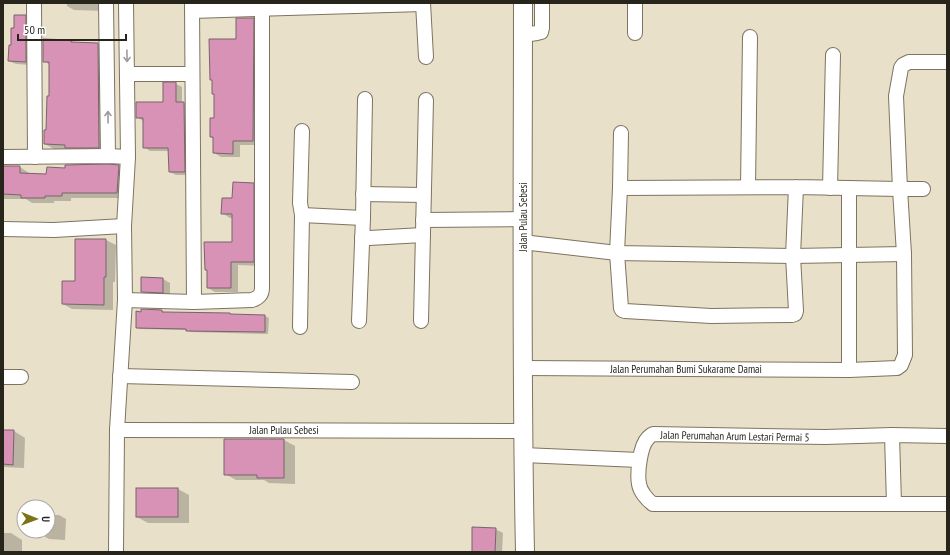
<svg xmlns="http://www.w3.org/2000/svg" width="950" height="555" font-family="'PT Sans Narrow',sans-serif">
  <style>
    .shadow { fill: #0003 }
    .building { fill: #d892b5; stroke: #78636d }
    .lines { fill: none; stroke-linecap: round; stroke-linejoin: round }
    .minor-casing { stroke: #7c7460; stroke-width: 16 }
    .tertiary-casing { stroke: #7c7460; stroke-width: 20 }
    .minor { stroke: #fff; stroke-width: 14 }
    .tertiary { stroke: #fff; stroke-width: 18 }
    .oneway { stroke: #9e9c99 }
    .labels { text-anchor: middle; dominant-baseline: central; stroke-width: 3; stroke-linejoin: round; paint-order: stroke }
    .street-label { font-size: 11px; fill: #27241c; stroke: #fff }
  </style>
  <rect width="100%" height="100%" fill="#e9e0ca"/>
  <!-- shadow -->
  <g class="shadow">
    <path d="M67 3H106L104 11 74 10 67 6Z"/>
    <path d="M25 16 32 20V65L16 64 9 61 15 29Z"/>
    <path d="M253 19 260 23V145H240V157H221L214 153V139L211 137 215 119V95L213 94V81L211 79 237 40Z"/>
    <path d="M44 40 71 41 76 43 98 44 107 49 108 152 75 153 69 149H54L45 144 47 131 50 97V65L44 61Z"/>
    <path d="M176 84 182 87V103H184L190 107V175H176L170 172V151H150L144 147 143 121 137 117 164 103Z"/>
    <path d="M119 166 128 172 127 198H71V201H54V203H32L26 199H3V167H20L29 173V174L47 175 66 169Z"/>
    <path d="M253 184 261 188V266L238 265V292H215L208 288 233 243V218H230L222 213 233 199Z"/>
    <path d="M76 240H106L116 245 115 282H113V310L72 309 63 304 76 282Z"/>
    <path d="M163 279 170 283V296H149L142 291Z"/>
    <path d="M142 310 162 311 165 313 230 314 233 316H265L269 318 268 334 191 332 187 330 140 329 137 327Z"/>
    <path d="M3 431H14L25 438 24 468 3 467Z"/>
    <path d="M284 440 295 446V484L269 483 264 480H236L225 474Z"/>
    <path d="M137 489H178L189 495V523H148L137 517Z"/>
    <path d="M48 515H59L66 519 65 540 49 539 42 535V531H48Z"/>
    <path d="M495 529 503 533 502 552H473Z"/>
    <path d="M3 533H11L22 540V552H3Z"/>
  </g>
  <!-- building -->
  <g class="building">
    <path d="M14 15H26V62L8 61 9 45H11V28H14Z"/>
    <path d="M236 18H254L253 141H233V154L213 153V137H210V118H214V94H212V80H210L209 39H236Z"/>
    <path d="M43 39 71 40V42L98 43 99 148H65V145L44 144V130H46L47 96H49V62H43Z"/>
    <path d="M163 82H176V102H184L185 172H169L168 148H143V118H136V102H163Z"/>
    <path d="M108 164 119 165 117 193H62V196H45V198H21V195L3 194V166H20V173L46 174 47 167 65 168V165Z"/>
    <path d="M233 182 254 183V262H231V288H207V270H205L204 242H232V214H221L222 198H232Z"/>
    <path d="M75 239H106V277H104V305L62 304V281H75Z"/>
    <path d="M141 277 163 278V293L141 292Z"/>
    <path d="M141 309 162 310V312H165L230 313V314L265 315V332L186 331V329L136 328V311L141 312Z"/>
    <path d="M3 430H14L13 465 3 464Z"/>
    <path d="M224 439H284V478H257V475H224Z"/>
    <rect x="136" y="488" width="42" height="29"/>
    <path d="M472 527 496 528 495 552H472Z"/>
  </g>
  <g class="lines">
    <!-- minor casing -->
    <g class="minor-casing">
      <g id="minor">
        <path d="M34 3 35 157"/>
        <path d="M106 3 108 156"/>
        <path d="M126 3 128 157"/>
        <path d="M192 3 194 302"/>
        <path d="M423 3 426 57"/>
        <path d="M192 11 423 4"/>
        <path d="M635 33V3"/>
        <path d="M523 35 537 33 541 32 542 28V3"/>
        <path d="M127 74H192"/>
        <path d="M3 157 108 156 128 157 124 226 125 300 117 430 116 552"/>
        <path d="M748 187 750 37"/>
        <path d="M796 187 793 256 796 311 795 314 792 315 711 316 625 311 622 310 621 308 617 253 620 188 796 187 900 189H923"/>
        <path d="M620 188 621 133"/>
        <path d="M830 188 833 55"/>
        <path d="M849 188V370"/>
        <path d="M363 194 423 195"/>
        <path d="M302 215 363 218"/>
        <path d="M423 220 523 219"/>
        <path d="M3 229 54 230 124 226"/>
        <path d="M362 238H369L423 235"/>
        <path d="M522 242 617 253 793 256 904 254"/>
        <path d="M125 300 194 302 252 300C258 298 262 295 262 288V3"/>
        <path d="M359 321 363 218 365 99"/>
        <path d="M421 321 426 100"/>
        <path d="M300 327 302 215 300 203 302 131"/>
        <path d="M523 368 849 370 897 368 901 365 905 355 904 254 900 189 896 96 901 68 903 65 909 62H947"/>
        <path d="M120 376 352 382"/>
        <path d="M3 377H21"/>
        <path d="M117 430 523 431"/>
        <path d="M892 435 894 504"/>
        <path d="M947 436 892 435 825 437 653 434C652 434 648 438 648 438 640 446 637 473 639 484 640 491 647 500 653 504H947"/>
        <path d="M523 455 639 460"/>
      </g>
    </g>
    <!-- tertiary casing -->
    <g class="tertiary-casing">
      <path id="tertiary" d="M523 3C523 186 521 369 525 552"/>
    </g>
    <!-- minor -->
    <use href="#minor" class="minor"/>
    <!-- tertiary -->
    <use href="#tertiary" class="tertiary"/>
  </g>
  <!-- one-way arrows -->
  <defs><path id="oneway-shaft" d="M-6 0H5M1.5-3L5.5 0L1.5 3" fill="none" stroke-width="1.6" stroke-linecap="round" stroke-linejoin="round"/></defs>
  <g class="oneway">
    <use href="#oneway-shaft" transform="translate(127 56) rotate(89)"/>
    <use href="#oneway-shaft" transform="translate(108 117) rotate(-91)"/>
  </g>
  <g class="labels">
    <!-- street labels -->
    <g class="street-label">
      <text transform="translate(523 217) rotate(-90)">Jalan Pulau Sebesi</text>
      <text x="686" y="369">Jalan Perumahan Bumi Sukarame Damai</text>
      <text x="284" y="430">Jalan Pulau Sebesi</text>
      <text transform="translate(735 436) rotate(1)">Jalan Perumahan Arum Lestari Permai 5</text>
    </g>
  </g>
  <!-- border -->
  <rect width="950" height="555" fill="none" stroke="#27241c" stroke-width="8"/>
  <!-- north arrow -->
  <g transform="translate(36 519) rotate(91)"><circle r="19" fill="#ffffff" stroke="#a9a7a4"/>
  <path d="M0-3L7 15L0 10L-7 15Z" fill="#7b7417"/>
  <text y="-6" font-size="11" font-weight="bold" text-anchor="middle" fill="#27241c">U</text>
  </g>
  <!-- scale -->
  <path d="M18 34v6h108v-6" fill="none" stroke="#27241c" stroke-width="2"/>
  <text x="24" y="34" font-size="12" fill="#27241c" stroke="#ffffff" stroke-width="3" paint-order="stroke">50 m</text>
</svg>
